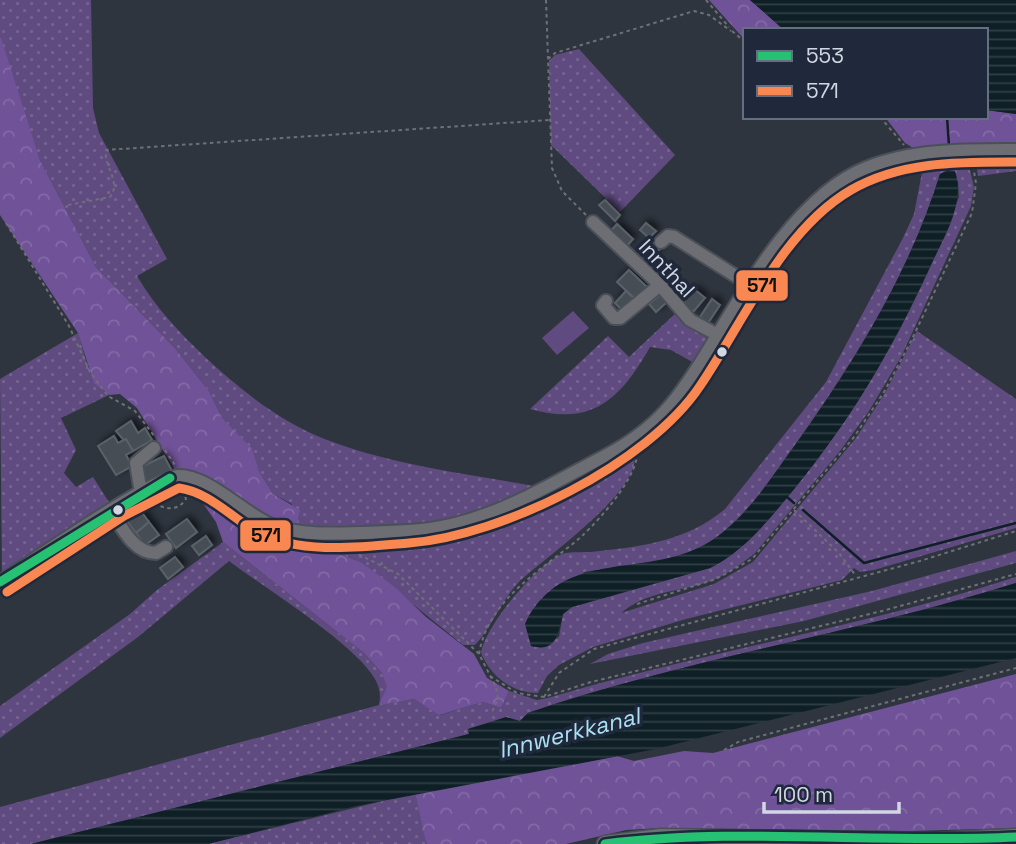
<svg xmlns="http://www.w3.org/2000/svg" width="1016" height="844" font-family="'Space Grotesk',sans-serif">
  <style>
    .grass { fill: url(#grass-dots); fill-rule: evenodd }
    .forest { fill: url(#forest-crowns) }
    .green { fill: #5f4b7f }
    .water { fill: url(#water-rules) }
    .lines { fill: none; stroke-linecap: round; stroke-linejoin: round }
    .stream { stroke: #0f1f26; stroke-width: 2.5 }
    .building { fill: #464d55; stroke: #5a6269; stroke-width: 2; filter: url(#shadow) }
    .minor-casing { stroke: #4b5058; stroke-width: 16 }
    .major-casing { stroke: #4b5058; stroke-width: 19 }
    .path { stroke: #6e7076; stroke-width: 2; stroke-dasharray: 3.5 3.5; stroke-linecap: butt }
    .minor { stroke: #6c6e74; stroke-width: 12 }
    .major { stroke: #6c7076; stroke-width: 16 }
    .bus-1-casing { stroke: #1f293b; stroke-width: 14 }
    .bus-2-casing { stroke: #1f293b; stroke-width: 14 }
    .bus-1 { stroke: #26c172; stroke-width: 9 }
    .bus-2 { stroke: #f88751; stroke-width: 9 }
    .bus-dot { fill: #d1d8e4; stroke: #1f293b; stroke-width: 2.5 }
    .labels { text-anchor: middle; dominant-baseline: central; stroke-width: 7; stroke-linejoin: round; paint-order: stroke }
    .street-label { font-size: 21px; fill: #d1d8e4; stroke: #1f293b }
    .water-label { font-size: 23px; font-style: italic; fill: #aae1f3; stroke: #1f293b }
    .line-badge { stroke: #1f293b; stroke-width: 2.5 }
    .pale-badge-label { font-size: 19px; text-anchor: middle; font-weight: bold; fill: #111 }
  </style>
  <defs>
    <pattern id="grass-dots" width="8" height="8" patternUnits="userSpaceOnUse" patternTransform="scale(1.75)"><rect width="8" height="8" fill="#5f4b7f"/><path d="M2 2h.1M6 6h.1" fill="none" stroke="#756491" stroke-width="1.8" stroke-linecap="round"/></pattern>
    <pattern id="forest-crowns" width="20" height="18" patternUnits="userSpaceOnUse" patternTransform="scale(1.75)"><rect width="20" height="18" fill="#705298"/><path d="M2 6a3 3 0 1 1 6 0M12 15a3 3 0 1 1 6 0" fill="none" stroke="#836aa6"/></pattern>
    <pattern id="water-rules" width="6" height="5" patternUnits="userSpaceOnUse" patternTransform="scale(1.75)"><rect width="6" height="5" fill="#0f1f26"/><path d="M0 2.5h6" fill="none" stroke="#313f45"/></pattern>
    <filter id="shadow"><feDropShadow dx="3.5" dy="-3.5" stdDeviation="3.5" flood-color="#0009"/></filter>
  </defs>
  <rect width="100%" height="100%" fill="#2f353f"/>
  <!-- grass -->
  <g class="grass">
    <path d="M0 0H91L93 108 99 133 167 259 137 276C155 307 179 332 205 357 238 388 279 421 322 438 390 465 463 473 534 486 449 531 385 530 292 526V504L273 494 259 471 251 449 222 418 209 391 174 347 96 267 40 160 6 61 0 35Z"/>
    <path d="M579 49 675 155 620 212 551 145 549 61 555 55Z"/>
    <path d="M966 154 974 187 971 206 901 357 869 411 840 451 755 553C741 564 726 576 708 582 678 592 647 591 621 613L714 584 753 562 856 438 885 393 917 331 1016 399V528L874 570 860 572 854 568 842 580 686 619 593 647 559 665 547 676 538 693C511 693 490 675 481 653 486 625 536 565 562 554 571 551 589 553 600 551 646 546 688 540 725 509L826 382 903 238 914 214 925 157ZM940 174 958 181 959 197C919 304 867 399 795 488 770 518 746 550 710 568L572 607 563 614 559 637 540 648 584 572C618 567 657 567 688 553 736 534 763 489 792 449 853 364 909 275 940 174Z"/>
    <path d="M1016 154V171L978 176 975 155Z"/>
    <path d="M678 311 711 336 696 364 671 350 650 347C621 398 593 427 530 409L608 336 629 357Z"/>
    <path d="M78 333C85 354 89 383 109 395L61 418 76 450 64 473 76 487 93 477 112 507 2 575 0 379Z"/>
    <path d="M630 448C659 480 537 563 518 583 501 601 492 627 475 645H463L361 562 331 551 321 536 448 529Z"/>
    <path d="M223 542 364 653 382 673 388 687 380 704 414 699 440 715 483 702 501 708 509 691 537 700 548 698C702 652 863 627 1016 577V583C855 634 687 658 528 713L520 721 468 729 469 734 31 844H0V807L379 705C381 696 380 688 375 679 355 644 265 588 229 561L138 637 0 738V706L130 614 157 590Z"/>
    <path d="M1016 551V563L804 621 590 664 608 654 643 643 872 591Z"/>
    <path d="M415 793 427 844H208Z"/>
  </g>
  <!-- forest -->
  <g class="forest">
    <path d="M709 0H750L784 30H745V40Z"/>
    <path d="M0 35 40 160 96 267 174 347 209 391 222 418 252 449 259 471 273 494 300 510 297 523 292 526 281 524 175 470 137 408 120 394 109 395 94 383 78 333 0 215Z"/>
    <path d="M986 110 1016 114V147L915 149 905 143 885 117H986Z"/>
    <path d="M186 481 268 528 321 536 331 551 361 562 397 589 426 617 474 654 487 678 509 691 501 708 483 702 439 715 414 699 379 705 387 687 382 673 364 653 223 542 216 522 202 502 182 482Z"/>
    <path d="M1016 674V828L910 831 659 828 626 830 566 844H427L425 838 415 793 617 756 634 761 684 751 713 753Z"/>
  </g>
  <!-- green -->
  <path class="green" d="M573 311 589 328 557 355 542 338Z"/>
  <!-- water -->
  <g class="water">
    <path d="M750 0H1016V114L986 110V30H784Z"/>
    <path d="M948 170 955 171C966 205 942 240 928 271 890 353 852 418 795 488 770 518 746 550 710 568L572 607 563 614C558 633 557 653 531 646L525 624C562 544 651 582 714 539 748 515 769 481 793 448 854 363 909 274 940 174Z"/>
    <path d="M1016 583V658L656 749 356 806 208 844H31L469 734 468 729 506 717 520 721 528 713C687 658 855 634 1016 583Z"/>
  </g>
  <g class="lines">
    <!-- stream -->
    <g class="stream">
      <path d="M947 117 949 146"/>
      <path d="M948 170V156"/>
      <path d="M787 497 794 503"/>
      <path d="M803 510 864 563 1016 523"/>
    </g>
  </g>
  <!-- building -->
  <g class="building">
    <path d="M605 200 620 215 615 221 599 205Z"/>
    <path d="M646 223 656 231 649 238 640 230Z"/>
    <path d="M617 224 633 239 626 247 610 232Z"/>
    <path d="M652 241 660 249 644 265 636 257Z"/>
    <path d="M629 270 647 287 635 299 617 282Z"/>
    <path d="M694 289 705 298 693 312 682 303Z"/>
    <path d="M626 291 635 299 623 311 615 303Z"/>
    <path d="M660 295 667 302 656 312 649 304Z"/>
    <path d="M712 299 720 305 708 323 700 317Z"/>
    <path d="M131 421 138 433 145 428 152 440 133 451 116 431Z"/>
    <path d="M114 436 118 443 126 439 133 451 126 455 132 466 116 475 98 446Z"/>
    <path d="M164 456 172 471 146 484 139 468Z"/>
    <path d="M140 510 149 522 136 533 126 520Z"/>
    <path d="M187 519 197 532 176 548 166 534Z"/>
    <path d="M149 522 159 535 145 545 136 533Z"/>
    <path d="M206 536 212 545 199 555 192 546Z"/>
    <path d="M175 557 183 567 168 579 160 568Z"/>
  </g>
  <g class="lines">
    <!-- minor casing -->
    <g class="minor-casing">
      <g id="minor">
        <path d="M593 222 660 285 690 320 718 335"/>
        <path d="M661 242 668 236 674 237 750 285"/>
        <path d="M606 301 603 305 614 318H620L660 285"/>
        <path d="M141 493 136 463 154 448"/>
        <path d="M111 511C122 528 134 553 156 553L166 547"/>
        <path d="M0 582C31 562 150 479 178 476 207 474 246 516 274 526 301 535 330 534 359 533 391 532 423 532 455 524 508 511 557 481 605 456 659 428 681 396 712 344 747 286 800 194 866 168 912 149 967 150 1016 150"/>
      </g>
    </g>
    <!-- major casing -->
    <g class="major-casing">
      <path id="major" d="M605 844 661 837 935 841 1016 837"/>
    </g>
    <!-- path -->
    <g class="path">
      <path d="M546 0 548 58"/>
      <path d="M706 0 729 27"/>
      <path d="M732 31 745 42"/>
      <path d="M880 117 904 145"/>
      <path d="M68 205 110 197C122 182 103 166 106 150L549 120"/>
      <path d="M586 215 562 191 552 168 548 59 555 53 694 11 709 15 731 31"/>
      <path d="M6 223 69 326 90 372 108 396 135 411 155 437"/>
      <path d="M165 450 175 465"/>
      <path d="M147 502C162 506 175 515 186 499L182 487"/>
      <path d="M794 510 839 553 856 576"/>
      <path d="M340 545 398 574 479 654 496 687 498 699 492 712"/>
      <path d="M637 604 716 579 752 559 854 437 884 392 912 339 972 213 976 183 972 160"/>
      <path d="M479 654C488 598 543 570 582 536 600 519 642 473 637 447"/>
      <path d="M490 676 517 693 544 697 591 682 882 611 1016 574"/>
      <path d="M544 697 559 673 594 649 920 561 1016 531"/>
      <path d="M724 750 738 742 1016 668"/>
    </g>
    <!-- minor -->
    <use href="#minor" class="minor"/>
    <!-- major -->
    <use href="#major" class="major"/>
    <!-- bus-1 casing -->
    <g class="bus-1-casing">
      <g id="bus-1">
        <path d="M0 582 170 478"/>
        <path d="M605 844C738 827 880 844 1016 837"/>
      </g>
    </g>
    <!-- bus-2 casing -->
    <g class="bus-2-casing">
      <path id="bus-2" d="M7 592 124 516 179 488C209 492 232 518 257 532 301 555 362 547 409 543 502 536 648 464 700 386 743 323 782 230 851 190 901 161 960 162 1016 162"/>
    </g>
    <!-- bus-1 -->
    <use href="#bus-1" class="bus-1"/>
    <!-- bus-2 -->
    <use href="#bus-2" class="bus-2"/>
  </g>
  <!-- markers -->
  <g class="bus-dot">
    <circle cx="722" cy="352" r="6"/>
    <circle cx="118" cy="510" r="6"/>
  </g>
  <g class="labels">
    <!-- street labels -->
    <g class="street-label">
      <text transform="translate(667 268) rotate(47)">Innthal</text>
    </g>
    <!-- water labels -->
    <g class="water-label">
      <text transform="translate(569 733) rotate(-14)">Innwerkkanal</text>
    </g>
  </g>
  <g class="line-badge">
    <rect x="735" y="269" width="54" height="33" rx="7" fill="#f88751"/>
    <rect x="239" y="519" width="53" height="33" rx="7" fill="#f88751"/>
  </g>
  <g class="pale-badge-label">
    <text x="762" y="292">571</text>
    <text x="266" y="542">571</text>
  </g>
  <!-- legend -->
  <rect x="743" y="28" width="245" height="91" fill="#1f293b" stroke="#666f7f" stroke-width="2"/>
  <rect x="757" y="51" width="35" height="10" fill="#26c172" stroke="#666f7f" stroke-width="2"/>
  <text x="806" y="63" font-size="21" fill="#d1d8e4">553</text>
  <rect x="757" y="86" width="35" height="10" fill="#f88751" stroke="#666f7f" stroke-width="2"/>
  <text x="806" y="98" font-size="21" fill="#d1d8e4">571</text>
  <!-- scale -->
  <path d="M764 802v10h135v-10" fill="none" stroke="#d1d8e4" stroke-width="3.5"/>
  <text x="774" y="802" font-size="21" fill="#d1d8e4" stroke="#1f293b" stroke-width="5" paint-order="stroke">100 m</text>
</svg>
